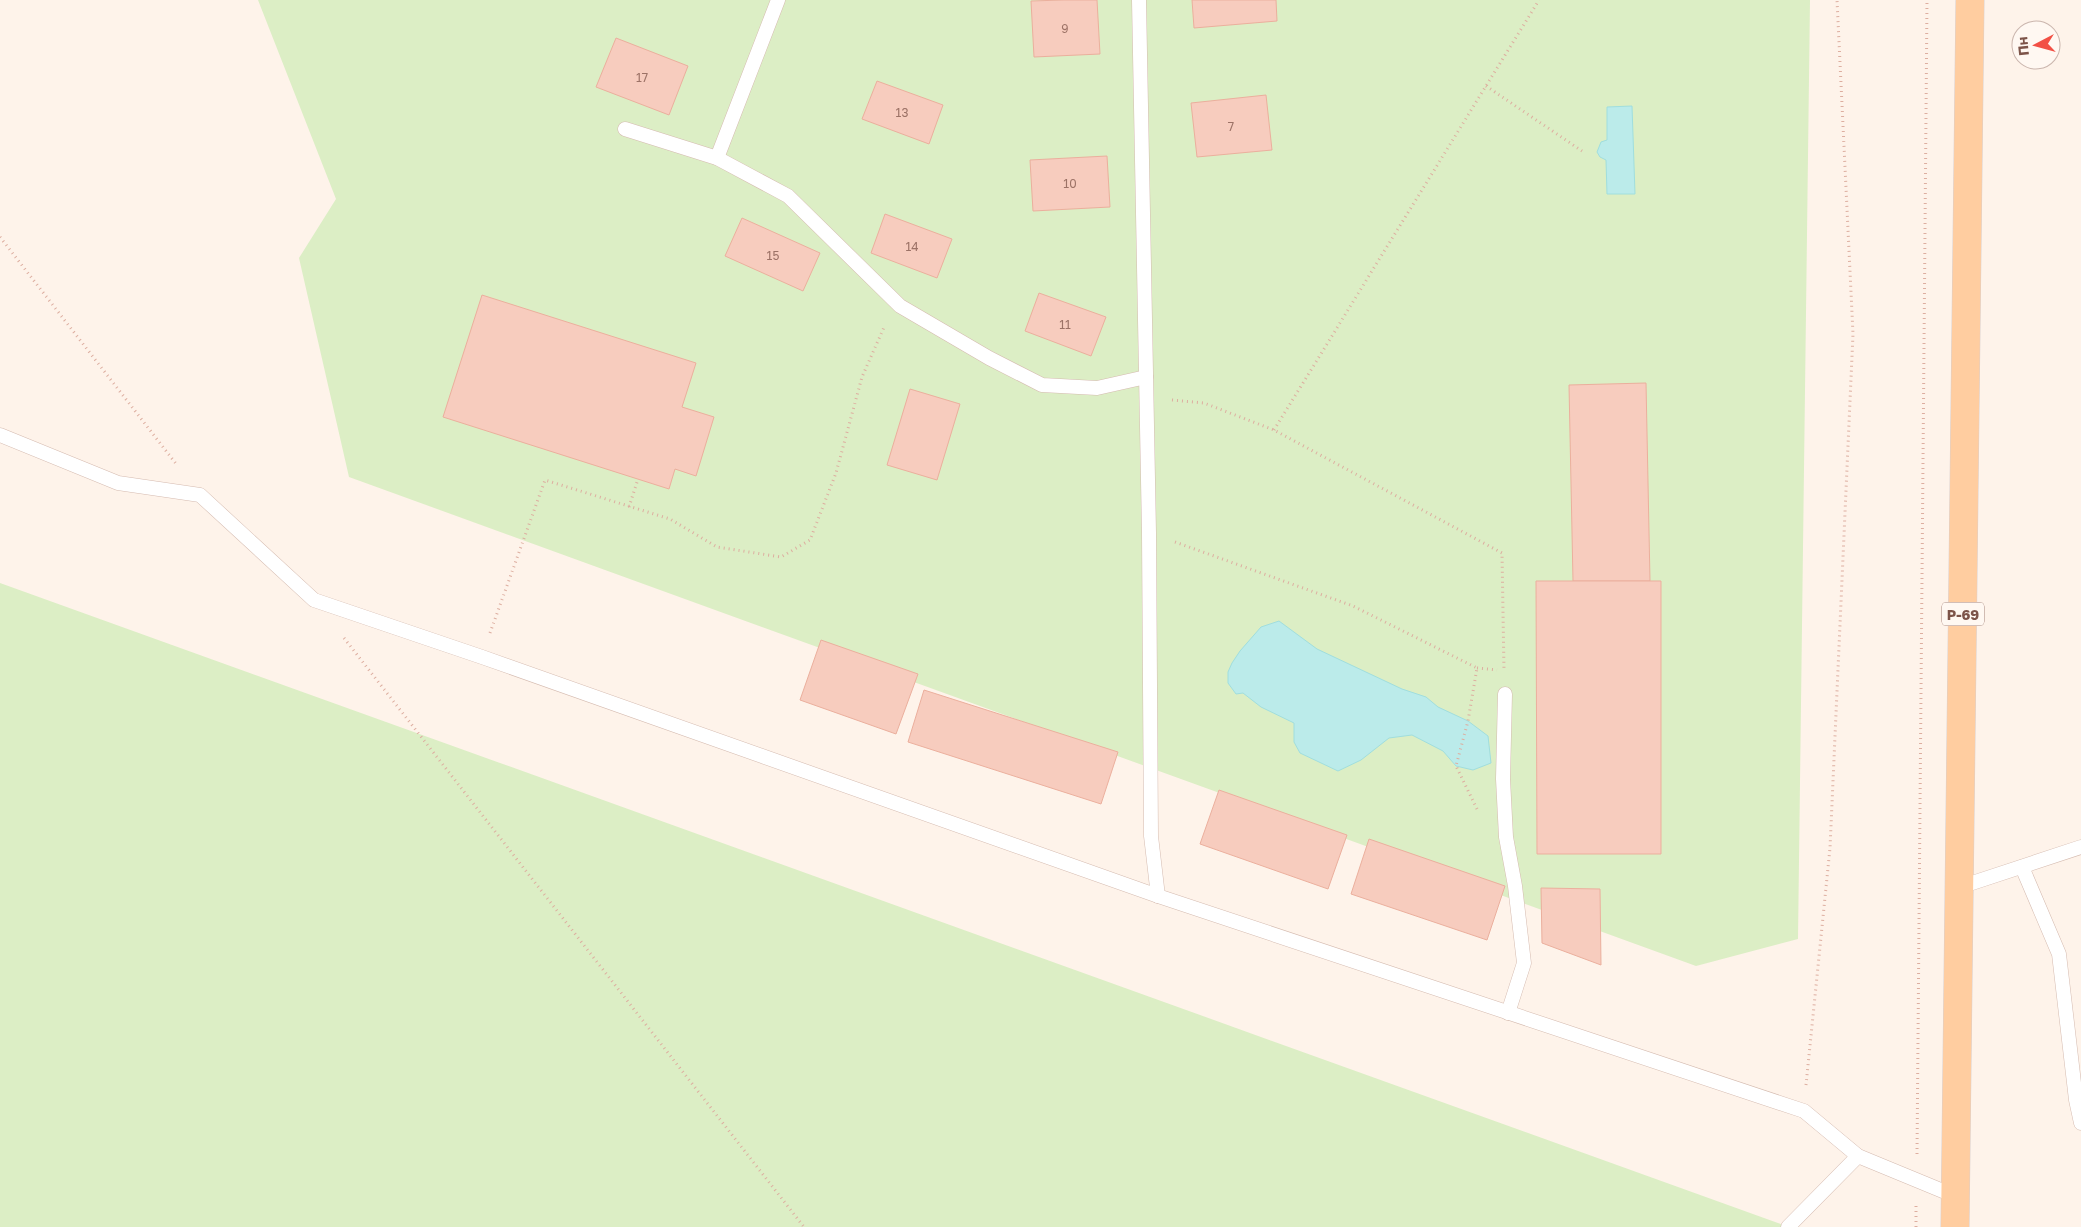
<svg xmlns="http://www.w3.org/2000/svg" width="2081" height="1227" font-family="'Golos Text',sans-serif">
  <style>
    .green { fill: #dceec5 }
    .water { fill: #bbebea; stroke: #a0dede }
    .building { fill: #f7ccbe; stroke: #ebaf9d }
    .lines { fill: none; stroke-linecap: round; stroke-linejoin: round }
    .lane-casing { stroke: #d5bbb0; stroke-width: 15 }
    .primary-casing { stroke: #dbcfcc; stroke-width: 29 }
    .path { stroke: #ddaea0; stroke-width: 3; stroke-dasharray: 1 4; stroke-linecap: butt }
    .lane { stroke: #fff; stroke-width: 14 }
    .primary { stroke: #ffcda0; stroke-width: 28 }
    .labels { text-anchor: middle; dominant-baseline: central; stroke-width: 4; stroke-linejoin: round; paint-order: stroke }
    .number-label { font-size: 12px; fill: #9c7266 }
    .shield { fill: #fff8f2; stroke: #a4857c; stroke-width: 1 }
    .shield-label { font-size: 14px; font-weight: bold; fill: #7d5449 }
  </style>
  <rect width="100%" height="100%" fill="#fef3ea"/>
  <!-- green -->
  <g class="green">
    <path d="M258 0H1810L1798 939 1696 966 349 477 299 258 336 199Z"/>
    <path d="M0 583 1789 1227H0Z"/>
  </g>
  <!-- water -->
  <g class="water">
    <path d="M1632 106 1635 194H1607L1606 160 1600 157 1597 152 1601 142 1607 140V107Z"/>
    <path d="M1279 621 1317 649 1402 689 1426 697 1438 707 1468 721 1488 736 1491 763 1473 770 1456 766 1443 751 1412 735 1389 738 1361 760 1338 771 1300 753 1294 742V723L1261 707 1243 693 1236 694 1228 683V672L1232 663 1240 651 1261 627Z"/>
  </g>
  <!-- building -->
  <g class="building">
    <path d="M1063 0H1097L1100 54 1034 57 1031 1Z"/>
    <path d="M1192 0H1276L1277 21 1194 28Z"/>
    <path d="M616 38 688 66 669 115 596 87Z"/>
    <path d="M877 81 943 105 929 144 862 119Z"/>
    <path d="M1266 95 1272 150 1197 157 1191 103Z"/>
    <path d="M1107 156 1110 207 1033 211 1030 160Z"/>
    <path d="M885 214 952 239 937 278 871 253Z"/>
    <path d="M742 218 820 253 803 291 725 256Z"/>
    <path d="M1039 293 1106 317 1091 356 1025 331Z"/>
    <path d="M482 295 696 363 682 407 714 417 696 476 675 469 669 489 443 417Z"/>
    <path d="M1646 383 1650 581H1573L1569 385Z"/>
    <path d="M910 389 960 404 937 480 887 465Z"/>
    <path d="M1536 581H1661V854H1537Z"/>
    <path d="M821 640 918 674 896 734 800 700Z"/>
    <path d="M924 690 1118 752 1101 804 908 742Z"/>
    <path d="M1219 790 1347 835 1328 889 1200 844Z"/>
    <path d="M1369 839 1505 886 1487 940 1351 894Z"/>
    <path d="M1541 888 1600 889 1601 965 1542 943Z"/>
  </g>
  <g class="lines">
    <!-- lane casing -->
    <g class="lane-casing">
      <g id="lane">
        <path d="M1139 0 1149 533 1151 836 1158 896"/>
        <path d="M625 129 717 158 788 196 900 306 989 358 1042 385 1097 388 1146 377"/>
        <path d="M717 158 778 0"/>
        <path d="M0 435 118 483 200 495 314 600 482 657 1158 896 1804 1111 1858 1156 1955 1196"/>
        <path d="M1505 694 1503 779 1506 837 1515 886 1524 963 1508 1013"/>
        <path d="M2022 867 2059 954 2076 1100 2081 1123"/>
        <path d="M1960 887 2081 847"/>
        <path d="M1788 1227 1858 1156"/>
      </g>
    </g>
    <!-- primary casing -->
    <g class="primary-casing">
      <path id="primary" d="M1955 1227 1970 0"/>
    </g>
    <!-- path -->
    <g class="path">
      <path d="M1486 86 1582 151"/>
      <path d="M0 237 177 465"/>
      <path d="M1172 400 1204 403 1274 430 1502 553 1504 671"/>
      <path d="M1274 430 1539 0"/>
      <path d="M629 507 638 479"/>
      <path d="M1175 542 1353 606 1477 668 1468 721 1456 766 1478 811"/>
      <path d="M490 633 545 480 670 519 717 547 781 557 810 540 836 473 862 377 885 325"/>
      <path d="M344 638 804 1227"/>
      <path d="M1477 668 1497 670"/>
      <path d="M1806 1085 1830 848 1853 334 1837 0"/>
      <path d="M1917 1154 1927 0"/>
      <path d="M1916 1227V1206"/>
    </g>
    <!-- lane -->
    <use href="#lane" class="lane"/>
    <!-- primary -->
    <use href="#primary" class="primary"/>
  </g>
  <g class="labels">
    <!-- number labels -->
    <g class="number-label">
      <text x="1065" y="28">9</text>
      <text x="642" y="77">17</text>
      <text x="902" y="112">13</text>
      <text x="1231" y="126">7</text>
      <text x="1070" y="183">10</text>
      <text x="912" y="246">14</text>
      <text x="773" y="255">15</text>
      <text x="1065" y="324">11</text>
    </g>
    <!-- shield labels -->
    <rect class="shield" x="1942" y="602.5" width="42" height="23" rx="4"/>
    <g class="shield-label">
      <text x="1963" y="614">Р-69</text>
    </g>
  </g>
  <!-- north arrow -->
  <g transform="translate(2036 45) rotate(264)"><circle r="24" fill="#fff8f2" stroke="#cbb6ae"/>
  <path d="M0-4L9 19L0 12L-9 19Z" fill="#f25045"/>
  <text y="-8" font-size="14" font-weight="bold" text-anchor="middle" fill="#7d5449">Пн</text>
  </g>
</svg>
